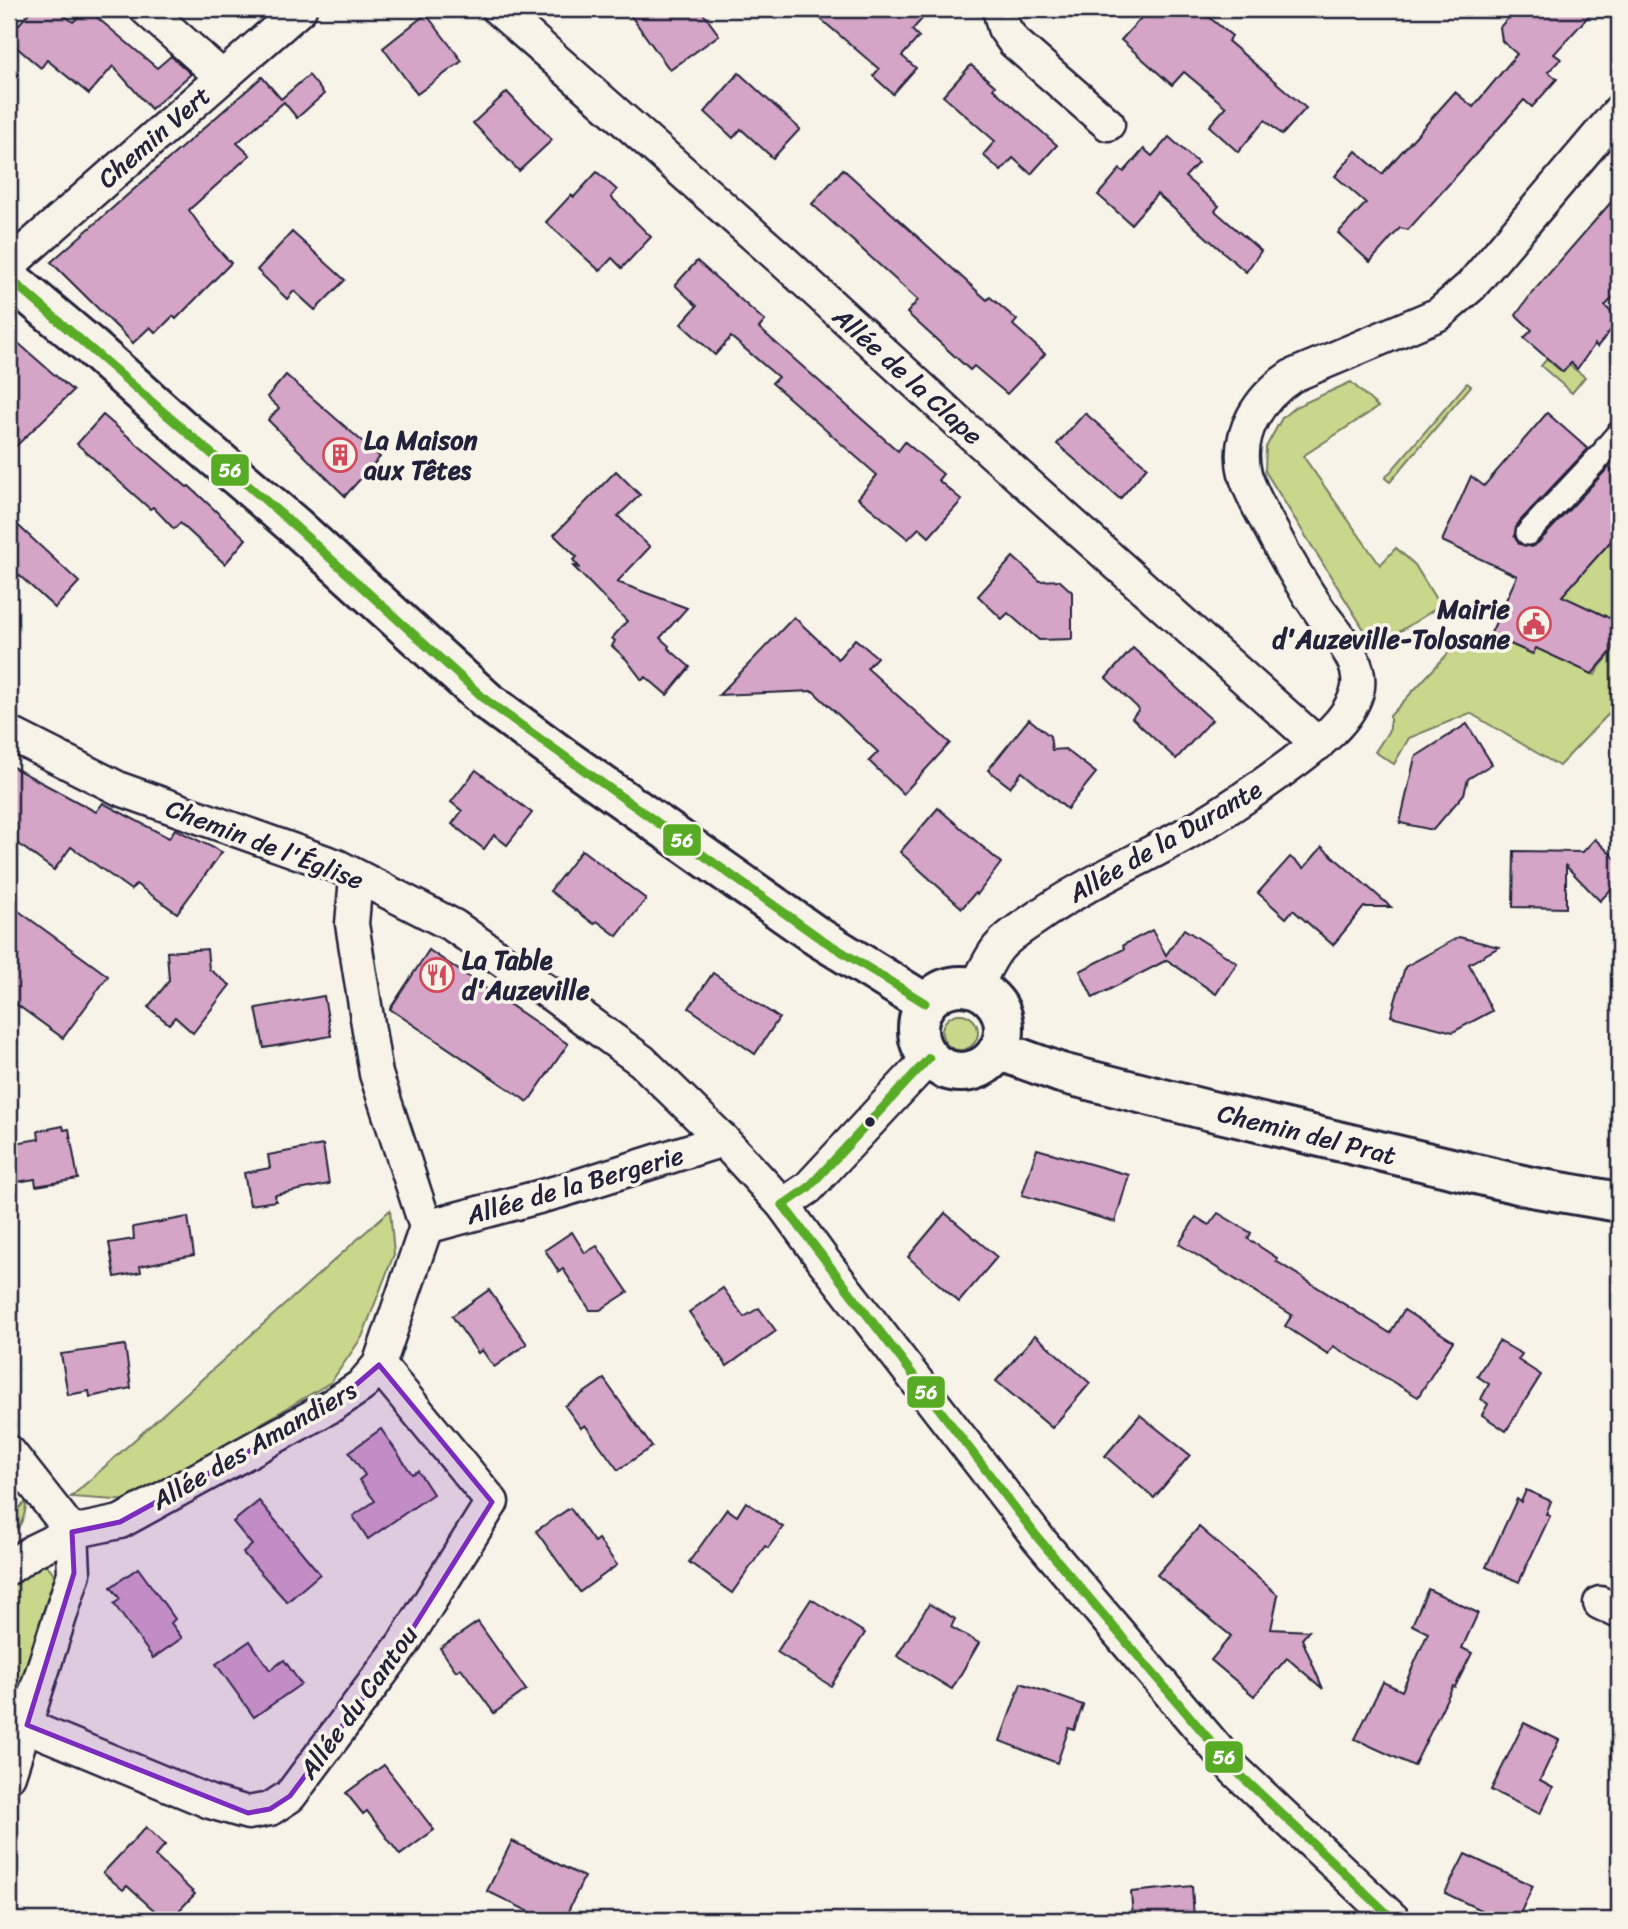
<svg xmlns="http://www.w3.org/2000/svg" width="1628" height="1929" font-family="Sriracha,sans-serif">
  <style>
    .green { fill: #c8d78b; stroke: #757c63; stroke-width: 2 }
    .building { fill: #d4a5c6; stroke: #22223b; stroke-width: 2 }
    .lines { fill: none; stroke-linecap: round; stroke-linejoin: round }
    .pedestrian-casing { stroke: #22223b; stroke-width: 28 }
    .minor-casing { stroke: #22223b; stroke-width: 37 }
    .tertiary-casing { stroke: #22223b; stroke-width: 44 }
    .pedestrian { stroke: #f7f3e8; stroke-width: 23 }
    .minor { stroke: #f7f3e8; stroke-width: 32 }
    .tertiary { stroke: #f7f3e8; stroke-width: 38 }
    .bus-1-casing { stroke: #f7f3e8; stroke-width: 14 }
    .bus-1 { stroke: #58ac25; stroke-width: 9 }
    .marked { fill: #7b2cbf; fill-opacity: 0.2; stroke: #7b2cbf; stroke-width: 5; stroke-linejoin: round }
    .bus-dot { fill: #22223b; stroke: #f7f3e8; stroke-width: 2.5 }
    .labels { text-anchor: middle; dominant-baseline: central; stroke-width: 7; stroke-linejoin: round; paint-order: stroke }
    .street-label { font-size: 26px; fill: #22223b; stroke: #f7f3e8 }
    .poi-label { font-size: 26px; font-weight: bold; fill: #22223b; stroke: #f7f3e8; text-anchor: start }
    .line-badge { stroke: #f7f3e8; stroke-width: 2.5 }
    .badge-label { font-size: 19px; text-anchor: middle; font-weight: bold; fill: #fff }
  </style>
  <rect width="100%" height="100%" fill="#f7f3e8"/>
  <filter id="ink" filterUnits="userSpaceOnUse"><feTurbulence type="fractalNoise" baseFrequency=".0143" numOctaves="2"/><feDisplacementMap in="SourceGraphic" scale="14" xChannelSelector="R" yChannelSelector="G"/><feConvolveMatrix kernelMatrix="1 2 1 2 8 2 1 2 1" color-interpolation-filters="sRGB"/></filter>
  <g filter="url(#ink)">
    <!-- green -->
    <g class="green">
      <path d="M1547 359 1562 372 1569 365 1585 377 1572 393 1541 366Z"/>
      <path d="M1351 382 1378 407 1303 456 1380 565 1396 548 1415 565 1440 606 1375 647 1265 471 1266 447 1282 418 1295 407Z"/>
      <path d="M1467 383 1471 386 1390 482 1385 478Z"/>
      <path d="M1619 532V622L1550 591 1567 590Z"/>
      <path d="M1619 623V703L1559 766 1470 713 1409 738 1394 764 1375 752 1390 729V716L1466 634 1485 645 1490 635 1532 654 1536 648 1595 675C1599 665 1607 661 1612 651 1617 642 1614 632 1619 623Z"/>
      <circle cx="960" cy="1032" r="18"/>
      <path d="M390 1210 394 1254 362 1337 331 1382 130 1501 71 1497Z"/>
      <path d="M26 1502C26 1517 20 1528 9 1537V1516Z"/>
      <path d="M40 1562C51 1566 53 1572 57 1582L20 1694 9 1700V1582Z"/>
    </g>
    <!-- building -->
    <g class="building">
      <path d="M32 9H56L73 22 87 9 157 68 171 56 191 74 151 109 113 66 89 94 47 60 41 68 9 41V36Z"/>
      <path d="M626 9H700L719 35 670 70Z"/>
      <path d="M809 9H931L912 30 919 37 902 56 916 68 893 94 873 76 879 69Z"/>
      <path d="M1149 9H1199L1232 36 1228 41 1306 108 1282 135 1265 120 1238 152 1209 126 1226 107 1184 72 1172 85 1121 40Z"/>
      <path d="M1595 9 1554 54 1561 59 1548 72 1557 79 1532 107 1524 100 1408 230 1400 228 1370 262 1338 233 1366 203 1335 176 1356 151 1382 174 1455 92 1473 107 1517 54 1502 41 1500 27 1510 16Z"/>
      <path d="M426 14 462 61 417 94 383 48Z"/>
      <path d="M971 65 995 86 993 89 1057 145 1031 174 1013 158 1001 171 983 155 995 141 943 96Z"/>
      <path d="M739 73 800 129 773 158 741 129 733 138 705 112Z"/>
      <path d="M309 75 324 94 297 118 284 102 237 143 250 155 189 210 213 244 231 263 176 319 173 316 156 333 150 327 133 343 51 262 262 77 281 99Z"/>
      <path d="M507 92 552 140 519 171 473 123Z"/>
      <path d="M1169 137 1198 163 1185 177 1219 206 1215 211 1261 251 1246 272 1157 194 1131 224 1098 195 1120 169 1124 172 1144 149 1152 156Z"/>
      <path d="M843 169 987 300 990 297 1017 320 1013 325 1045 354 1007 394 974 366 970 370 907 313 918 300 812 204Z"/>
      <path d="M597 172 617 190 611 197 651 237 622 268 612 258 600 271 546 222 571 195 574 197Z"/>
      <path d="M1619 193V291L1605 306 1619 320 1597 347 1595 344 1577 369 1571 363 1563 372 1524 338 1532 330 1516 315 1532 293Z"/>
      <path d="M292 232 345 280 315 310 294 291 287 299 257 270Z"/>
      <path d="M697 261 765 321 759 328 898 451 905 442 943 474 938 480 962 500 929 537 919 528 908 539 858 498 877 475 772 383 778 377 731 337 715 355 681 324 697 306 675 285Z"/>
      <path d="M9 335 73 391 9 453Z"/>
      <path d="M286 375 380 457 345 496 268 420 279 408 267 397Z"/>
      <path d="M1085 413 1147 467 1120 499 1057 444Z"/>
      <path d="M1547 413 1588 449 1518 523 1514 536 1519 544 1531 547 1538 543 1609 467 1619 477V532L1562 596 1616 621V638L1612 651 1592 674 1536 648 1533 654 1490 635 1517 576 1442 541 1471 476 1484 486Z"/>
      <path d="M103 415 187 487 189 486 246 539 225 564 180 523 174 529 153 507 150 509 77 444Z"/>
      <path d="M616 471 640 495 618 516 650 547 617 582 687 608 660 638 669 646 668 648 690 667 667 695 646 677 642 680 626 659 612 646 615 641 612 638 627 621 572 565 580 568 573 560 577 557 554 535Z"/>
      <path d="M9 517 79 582 55 608 9 566Z"/>
      <path d="M1013 557 1040 581 1059 580 1072 592V639L1039 640 1008 613 1002 619 978 596Z"/>
      <path d="M794 617 838 659 855 639 877 657 867 668 950 743 903 794 869 761 878 752 813 691 719 695Z"/>
      <path d="M1133 648 1212 720 1176 759 1132 718 1139 709 1106 678Z"/>
      <path d="M1029 719 1050 736 1052 750 1065 749 1096 773 1067 809 1022 772 1010 787 988 770Z"/>
      <path d="M1467 724 1492 764 1468 779 1464 794 1433 830 1400 823 1415 757Z"/>
      <path d="M9 765 96 812 103 803 169 838 175 829 222 852 177 913 136 884 131 890 71 847 54 870 9 837Z"/>
      <path d="M476 770 532 813 507 845 494 835 484 849 452 824 462 811 451 802Z"/>
      <path d="M938 808 1001 863 977 895 975 893 962 908 900 852Z"/>
      <path d="M1595 839 1619 862V881L1600 901 1566 866V908L1513 907 1514 851 1583 852Z"/>
      <path d="M1322 847 1391 907H1364L1333 945 1293 910 1286 918 1258 893 1290 857 1304 868Z"/>
      <path d="M582 850 646 899 617 936 597 921 594 924 550 891Z"/>
      <path d="M9 904 108 976 63 1038 9 999Z"/>
      <path d="M1184 929 1237 963 1216 994 1167 960 1093 998 1080 971 1124 949 1123 945 1152 930 1166 955Z"/>
      <path d="M1459 937 1499 947 1469 964 1492 1011 1453 1032 1391 1016 1405 967Z"/>
      <path d="M207 949 209 969 230 985 193 1033 175 1017 169 1024 148 1007 169 981 167 952Z"/>
      <path d="M429 950 568 1044 528 1102 390 1009Z"/>
      <path d="M713 973 779 1018 755 1054 689 1008Z"/>
      <path d="M324 996 331 1036 264 1048 256 1008Z"/>
      <path d="M63 1126 64 1130 69 1129 78 1179 36 1186 35 1179 11 1183 9 1144 39 1139 38 1131Z"/>
      <path d="M323 1145 329 1184 275 1195 276 1201 250 1205 244 1173 270 1168 268 1155Z"/>
      <path d="M1037 1149 1129 1175 1115 1222 1022 1195Z"/>
      <path d="M945 1213 997 1257 959 1302 908 1257Z"/>
      <path d="M1218 1213 1251 1233 1248 1239 1277 1258 1276 1261 1390 1333 1404 1310 1453 1341 1418 1397 1333 1346 1328 1354 1285 1326 1292 1315 1179 1244 1196 1217 1209 1225Z"/>
      <path d="M188 1217 194 1255 140 1266 141 1272 115 1277 109 1243 134 1239 133 1227Z"/>
      <path d="M572 1232 585 1253 597 1246 628 1292 600 1310H590L563 1269 559 1272 545 1250Z"/>
      <path d="M723 1288 744 1317 759 1308 776 1331 727 1366 689 1312Z"/>
      <path d="M489 1290 527 1344 494 1367 482 1350 478 1353 452 1316Z"/>
      <path d="M1035 1335 1090 1383 1052 1428 996 1381Z"/>
      <path d="M1499 1341 1522 1354 1518 1360 1541 1375 1506 1431 1482 1415 1488 1404 1481 1399 1489 1384 1477 1376Z"/>
      <path d="M125 1345 131 1388 90 1397 89 1391 68 1395 61 1354Z"/>
      <path d="M604 1379 652 1447 618 1470 585 1425 581 1428 565 1406Z"/>
      <path d="M1140 1415 1190 1455 1154 1498 1105 1456Z"/>
      <path d="M381 1429 412 1474 418 1471 433 1494 368 1539 353 1516 375 1501 359 1480 365 1475 349 1452Z"/>
      <path d="M1526 1490 1551 1501 1546 1514 1550 1516 1519 1582 1486 1567 1517 1499 1521 1502Z"/>
      <path d="M259 1501 320 1574 287 1602 243 1553 252 1545 233 1522Z"/>
      <path d="M746 1502 783 1527 768 1548 765 1546 732 1593 689 1562 727 1509 737 1516Z"/>
      <path d="M570 1508 594 1542 598 1539 617 1565 580 1592 536 1531Z"/>
      <path d="M1199 1527 1278 1595 1271 1629 1309 1631 1302 1639 1323 1689 1287 1658 1254 1696 1211 1660 1231 1636 1157 1575Z"/>
      <path d="M138 1568 175 1619 171 1623 182 1638 153 1658 114 1604 120 1599 111 1587Z"/>
      <path d="M1428 1589 1478 1613 1462 1648 1472 1653 1455 1687 1453 1686 1414 1766 1355 1739 1383 1682 1402 1691 1428 1633 1412 1625Z"/>
      <path d="M811 1599 865 1633 831 1686 777 1652Z"/>
      <path d="M929 1604 955 1619 951 1627 979 1643 952 1689 897 1656Z"/>
      <path d="M478 1622 526 1690 494 1713 461 1668 456 1671 440 1648Z"/>
      <path d="M250 1641 270 1670 284 1660 301 1684 254 1717 216 1664Z"/>
      <path d="M1021 1683 1083 1705 1074 1730 1069 1728 1057 1763 1000 1741Z"/>
      <path d="M1524 1723 1559 1740 1540 1780 1553 1787 1540 1814 1491 1790Z"/>
      <path d="M384 1765 434 1830 400 1855 367 1811 363 1814 346 1793Z"/>
      <path d="M146 1827 165 1845 155 1856 195 1894 170 1920H165L127 1886 123 1890 103 1873Z"/>
      <path d="M512 1841 584 1877 564 1920H546L487 1891Z"/>
      <path d="M1465 1854 1533 1886 1517 1920H1501L1445 1893Z"/>
      <path d="M1192 1886 1194 1920H1164V1916L1133 1918 1131 1892Z"/>
    </g>
    <g class="lines">
      <!-- pedestrian casing -->
      <g class="pedestrian-casing">
        <g id="pedestrian">
          <path d="M1607 447 1619 433"/>
          <path d="M1528 533 1604 452"/>
        </g>
      </g>
      <!-- minor casing -->
      <g class="minor-casing">
        <g id="minor">
          <path d="M146 9 222 77"/>
          <path d="M498 9 780 258 966 429 1318 744"/>
          <path d="M999 9 1004 28 1014 42 1108 124"/>
          <path d="M9 265 300 9"/>
          <path d="M9 733 120 789 337 866 454 926 552 995 642 1061 723 1140 783 1205 823 1260 1038 1538 1235 1770 1394 1920"/>
          <path d="M975 989C982 976 989 959 998 948 1009 935 1023 927 1036 918 1082 885 1134 863 1184 835 1222 814 1259 788 1294 762 1318 744 1348 722 1357 692 1365 663 1337 635 1321 613 1303 587 1286 559 1272 531 1262 513 1251 494 1245 474 1235 433 1260 397 1292 376L1439 314 1471 286 1619 111"/>
          <path d="M783 1205 808 1188 929 1058"/>
          <path d="M426 1227 561 1191 723 1140"/>
          <path d="M9 1452 72 1532 74 1573 9 1775"/>
          <path d="M9 1568 33 1551 72 1532 120 1522 331 1406 361 1386 379 1365 426 1227 376 1074 352 924 356 877"/>
          <path d="M1600 1603 1619 1612"/>
          <path d="M9 1719 210 1802 248 1813 270 1809 290 1796 403 1644 492 1502 379 1365"/>
        </g>
      </g>
      <!-- tertiary casing -->
      <g class="tertiary-casing">
        <g id="tertiary">
          <path d="M9 278 91 347 182 429 296 527 487 701 564 758 818 937 925 1003"/>
          <circle cx="961" cy="1029" r="43"/>
          <path d="M998 1050 1061 1073 1203 1109 1531 1187 1619 1202"/>
        </g>
      </g>
      <!-- pedestrian -->
      <use href="#pedestrian" class="pedestrian"/>
      <!-- minor -->
      <use href="#minor" class="minor"/>
      <!-- tertiary -->
      <use href="#tertiary" class="tertiary"/>
      <!-- bus-1 casing -->
      <g class="bus-1-casing">
        <g id="bus-1">
          <path d="M9 278 296 527 487 701 818 937 925 1003"/>
          <path d="M783 1205 1038 1538 1235 1770 1394 1920"/>
          <path d="M783 1205 808 1188 929 1058"/>
        </g>
      </g>
      <!-- bus-1 -->
      <use href="#bus-1" class="bus-1"/>
    </g>
  </g>
  <!-- marked area -->
  <path class="marked" d="M379 1365 492 1502 403 1644 290 1796 270 1809 248 1813 27 1725 74 1573 72 1532 120 1522 331 1406Z"/>
  <!-- icons -->
  <defs>
    <g id="building-ring" transform="scale(1.75)"><circle r="9.5" fill="#f7f3e8" stroke="#d1495b" stroke-width="1.5"/><path d="M-4-6H4V6H1V3H-1V6H-4ZM-2.5-4.3h1.7v1.8h-1.7ZM.8-4.3h1.7v1.8H.8ZM-2.5-1h1.7V.8h-1.7ZM.8-1h1.7V.8H.8Z" fill="#d1495b"/></g>
    <g id="civic-ring" transform="scale(1.75)"><circle r="9.5" fill="#f7f3e8" stroke="#d1495b" stroke-width="1.5"/><path d="M-.6-6.5H3V-4.5H.6V-3L4-1V1h2V6H-6V1h2V-1L-.6-3ZM-1.2 2.5V6h2.4V2.5Z" fill="#d1495b"/></g>
    <g id="restaurant-ring" transform="scale(1.75)"><circle r="9.5" fill="#f7f3e8" stroke="#d1495b" stroke-width="1.5"/><path d="M-5-6h1v4h1v-4h1v4h1v-4h1v5L-1.5 .5V6h-2V.5L-5-1ZM5-6V6H3V1.5H1.5Q1.5-4 5-6Z" fill="#d1495b"/></g>
  </defs>
  <g fill-rule="evenodd">
    <use href="#building-ring" x="340" y="455"/>
    <use href="#civic-ring" x="1534" y="624"/>
    <use href="#restaurant-ring" x="437" y="975"/>
  </g>
  <!-- markers -->
  <circle class="bus-dot" cx="870" cy="1122" r="6"/>
  <g class="labels">
    <!-- street labels -->
    <g class="street-label">
      <text transform="translate(154 137) rotate(-41)">Chemin Vert</text>
      <text transform="translate(908 376) rotate(42)">Allée de la Clape</text>
      <text transform="translate(1165 841) rotate(-30)">Allée de la Durante</text>
      <text transform="translate(265 844) rotate(21)">Chemin de l'Église</text>
      <text transform="translate(1307 1134) rotate(14)">Chemin del Prat</text>
      <text transform="translate(575 1185) rotate(-16)">Allée de la Bergerie</text>
      <text transform="translate(254 1445) rotate(-30)">Allée des Amandiers</text>
      <text transform="translate(358 1702) rotate(-54)">Allée du Cantou</text>
    </g>
    <!-- poi labels -->
    <g class="poi-label">
      <text x="364" y="440">La Maison<tspan x="364" dy="30">aux Têtes</tspan></text>
      <text x="1510" y="609" text-anchor="end">Mairie<tspan x="1510" dy="30">d'Auzeville-Tolosane</tspan></text>
      <text x="462" y="960">La Table<tspan x="462" dy="30">d'Auzeville</tspan></text>
    </g>
  </g>
  <g class="line-badge">
    <rect x="210" y="453" width="40" height="34" rx="7" fill="#58ac25"/>
    <rect x="662" y="823" width="40" height="34" rx="7" fill="#58ac25"/>
    <rect x="906" y="1375" width="40" height="34" rx="7" fill="#58ac25"/>
    <rect x="1204" y="1740" width="40" height="34" rx="7" fill="#58ac25"/>
  </g>
  <g class="badge-label">
    <text x="230" y="477">56</text>
    <text x="682" y="847">56</text>
    <text x="926" y="1399">56</text>
    <text x="1224" y="1764">56</text>
  </g>
  <!-- margin -->
  <rect width="1628" height="1929" fill="none" stroke="#f7f3e8" stroke-width="35"/>
  <rect x="18" y="18" width="1593" height="1894" fill="none" stroke="#22223b" stroke-width="2.5" filter="url(#ink)"/>
</svg>
